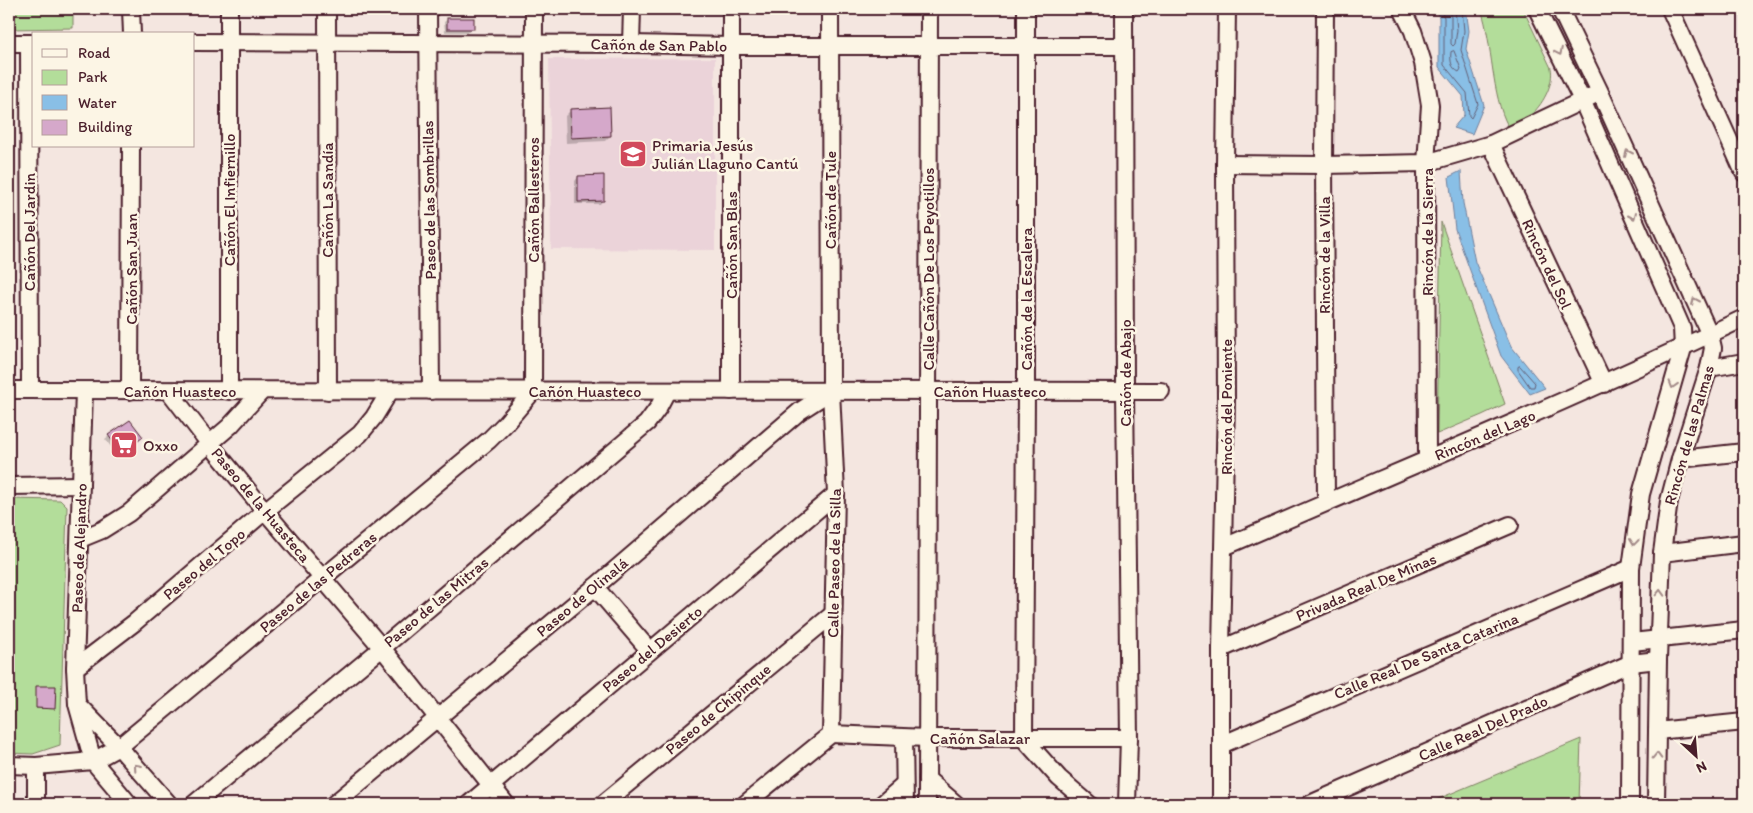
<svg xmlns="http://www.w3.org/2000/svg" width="1753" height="813" font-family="Itim,sans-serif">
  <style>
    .built { fill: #ebd3d9 }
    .green { fill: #b3dd9a; stroke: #7e7e62 }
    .water { fill: #89bfe6; stroke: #707f9b }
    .shadow { fill: #0003 }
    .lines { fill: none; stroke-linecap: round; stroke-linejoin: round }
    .shore { stroke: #635f76; stroke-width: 1 }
    .building { fill: #d5a8ca; stroke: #4a1f2b }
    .minor-casing { stroke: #4a1f2b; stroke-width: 20 }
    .minor { stroke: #fcf5e5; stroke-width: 16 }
    .oneway { stroke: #a38a88 }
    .labels { text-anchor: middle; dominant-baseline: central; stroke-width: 5; stroke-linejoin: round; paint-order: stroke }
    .street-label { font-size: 16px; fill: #4a1f2b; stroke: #fcf5e5 }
    .poi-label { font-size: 16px; fill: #4a1f2b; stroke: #fcf5e5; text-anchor: start }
  </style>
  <rect width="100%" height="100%" fill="#f4e6e0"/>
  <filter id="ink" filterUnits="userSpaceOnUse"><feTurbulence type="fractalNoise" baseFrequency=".02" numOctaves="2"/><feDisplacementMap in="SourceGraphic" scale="10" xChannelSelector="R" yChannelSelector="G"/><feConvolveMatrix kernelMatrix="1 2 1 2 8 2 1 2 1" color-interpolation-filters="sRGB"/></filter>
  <g filter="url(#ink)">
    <!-- built -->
    <path class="built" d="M715 58V250L551 249 549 59Z"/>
    <!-- green -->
    <g class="green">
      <path d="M9 9H73V28L9 29Z"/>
      <path d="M1481 9H1523L1551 68C1554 83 1544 102 1533 113 1527 119 1516 122 1508 126 1491 95 1493 44 1481 9Z"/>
      <path d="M1441 222 1505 404 1482 415 1437 434Z"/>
      <path d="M9 499 60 500 67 507 60 745 33 754 9 753Z"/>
      <path d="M1581 739 1579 804H1426Z"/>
    </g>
    <!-- water -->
    <g class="water">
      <path d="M1435 9H1466L1469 31 1466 49 1484 105 1472 134 1453 128 1464 115 1463 96 1439 67V17Z"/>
      <path d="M1461 171 1463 203 1475 262 1511 346 1545 388 1530 394 1501 356 1455 229 1449 177Z"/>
    </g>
    <!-- shadow -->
    <g class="shadow">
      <path d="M448 19 473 28 469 32H445L444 22Z"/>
      <path d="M570 111 610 136 605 141 566 143 565 116Z"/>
      <path d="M578 177 603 200 600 204H575V181Z"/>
      <path d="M130 421 139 440 118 456 105 439Z"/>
      <path d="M37 688 54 708 53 709H36Z"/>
    </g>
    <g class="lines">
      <!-- shore -->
      <g class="shore">
        <path d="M1440 9 1444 17V65L1467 93 1469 116 1471 118 1478 104 1461 50 1464 31 1462 9"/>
        <path d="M1448 9 1451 17V44L1453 46 1455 44 1457 30 1455 9"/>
        <path d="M1454 51 1461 69 1459 72C1451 68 1450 61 1451 52Z"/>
        <path d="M1520 366 1535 383 1534 387H1530L1518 370V367Z"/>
      </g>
    </g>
    <!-- building -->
    <g class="building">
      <rect x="447" y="18" width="27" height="11"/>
      <path d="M610 107 611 136 571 138 570 109Z"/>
      <path d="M604 175V201L578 202V176Z"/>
      <path d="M130 420 143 437 122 454 108 435Z"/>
      <path d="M36 686H56L55 709 36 708Z"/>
    </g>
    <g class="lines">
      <!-- minor casing -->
      <g class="minor-casing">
        <g id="minor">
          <path d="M131 9 132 34"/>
          <path d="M229 9V391"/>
          <path d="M327 9 328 391"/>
          <path d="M428 9 431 391"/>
          <path d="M830 9 831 391 836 494 831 734"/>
          <path d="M1026 9V392L1024 739 1059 778 1089 804"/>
          <path d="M1124 9 1125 392 1129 738 1127 804"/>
          <path d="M1325 9 1324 165 1326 502"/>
          <path d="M1402 9 1413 31 1423 63 1430 105 1426 163 1427 459"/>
          <path d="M1537 9 1582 100 1682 328 1683 348 1641 494 1631 568 1630 804"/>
          <path d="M1560 9 1600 92 1710 335 1713 348 1709 368 1680 459 1669 501 1662 553 1658 660 1656 804"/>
          <path d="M1670 9 1744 173"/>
          <path d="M194 42 631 44 731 46H1124"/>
          <path d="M9 43H34"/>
          <path d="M29 43 30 390"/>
          <path d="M631 44 632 9"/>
          <path d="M1491 144 1604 384"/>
          <path d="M1225 164 1324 165 1426 163 1491 144 1592 96"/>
          <path d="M1709 368 1744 362"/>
          <path d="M9 390 1161 391"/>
          <path d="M84 391 75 668 77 704 93 761 129 804"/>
          <path d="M130 391 131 146"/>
          <path d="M169 391 209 443 265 511 382 648 506 804"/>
          <path d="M731 391V9"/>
          <path d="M1680 459 1744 452"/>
          <path d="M9 486 81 485"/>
          <path d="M80 539 102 530 129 513 230 426 261 392"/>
          <path d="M1224 547C1398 471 1573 400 1744 318"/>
          <path d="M1662 553 1744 543"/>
          <path d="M595 587 649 650"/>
          <path d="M1632 642 1744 630"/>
          <path d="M1221 649 1510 525"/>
          <path d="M75 668 134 623 265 511 360 434 374 417 390 391"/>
          <path d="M79 706 119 747 169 804"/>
          <path d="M1657 731 1744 722"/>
          <path d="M831 734 927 738H1129"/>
          <path d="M904 738 905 804"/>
          <path d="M1221 745 1631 568"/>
          <path d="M9 765 36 766 93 761 119 747 489 440 505 424 533 391 534 9"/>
          <path d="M36 766V804"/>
          <path d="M927 779 956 804"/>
          <path d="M194 804 382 648 647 423 658 408 667 391"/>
          <path d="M334 804 595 587 800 411 831 391"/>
          <path d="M469 804 836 494"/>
          <path d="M603 804 833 614"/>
          <path d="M745 804 831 734"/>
          <path d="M882 804 904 785"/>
          <path d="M927 804 929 9"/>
          <path d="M1221 804V649L1226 399 1225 164 1227 9"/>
          <path d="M1310 804 1631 663 1658 660"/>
        </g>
      </g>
      <!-- minor -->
      <use href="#minor" class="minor"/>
    </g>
    <!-- one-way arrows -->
    <defs><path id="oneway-chevron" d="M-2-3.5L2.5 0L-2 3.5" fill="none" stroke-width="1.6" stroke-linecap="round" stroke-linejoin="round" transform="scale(1.25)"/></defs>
    <g class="oneway">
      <use href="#oneway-chevron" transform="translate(1559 52) rotate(64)"/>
      <use href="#oneway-chevron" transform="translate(1628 153) rotate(-114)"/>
      <use href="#oneway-chevron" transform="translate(1633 216) rotate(66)"/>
      <use href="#oneway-chevron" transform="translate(1695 301) rotate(-114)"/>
      <use href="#oneway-chevron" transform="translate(1673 385) rotate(107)"/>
      <use href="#oneway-chevron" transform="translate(1634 542) rotate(96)"/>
      <use href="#oneway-chevron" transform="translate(1660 593) rotate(-88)"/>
      <use href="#oneway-chevron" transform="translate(1657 756) rotate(-89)"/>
      <use href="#oneway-chevron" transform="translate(137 767) rotate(-131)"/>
    </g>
  </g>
  <!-- icons -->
  <defs>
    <g id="school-square" transform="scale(1.4375)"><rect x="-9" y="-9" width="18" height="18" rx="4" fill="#d1495b" stroke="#fcf5e5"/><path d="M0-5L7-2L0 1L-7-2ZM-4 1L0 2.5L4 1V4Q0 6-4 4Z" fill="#fff"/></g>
    <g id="supermarket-square" transform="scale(1.4375)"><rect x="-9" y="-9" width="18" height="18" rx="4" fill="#d1495b" stroke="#fcf5e5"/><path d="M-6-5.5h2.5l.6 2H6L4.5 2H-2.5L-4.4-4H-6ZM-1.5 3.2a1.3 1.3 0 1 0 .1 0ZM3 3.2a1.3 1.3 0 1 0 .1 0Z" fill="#fff"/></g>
  </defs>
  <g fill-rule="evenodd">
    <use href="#school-square" x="633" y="154"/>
    <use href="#supermarket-square" x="124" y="445"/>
  </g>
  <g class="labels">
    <!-- street labels -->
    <g class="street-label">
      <text transform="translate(659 45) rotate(1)">Cañón de San Pablo</text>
      <text transform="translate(229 200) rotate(-90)">Cañón El Infiernillo</text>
      <text transform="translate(327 200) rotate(-90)">Cañón La Sandía</text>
      <text transform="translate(429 200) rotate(-91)">Paseo de las Sombrillas</text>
      <text transform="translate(533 200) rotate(-90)">Cañón Ballesteros</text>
      <text transform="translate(830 200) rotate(-90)">Cañón de Tule</text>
      <text transform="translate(29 232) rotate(-90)">Cañón Del Jardin</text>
      <text transform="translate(1427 232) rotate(-90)">Rincón de la Sierra</text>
      <text transform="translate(731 245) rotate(-90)">Cañón San Blas</text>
      <text transform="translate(1324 255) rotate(-90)">Rincón de la Villa</text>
      <text transform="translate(1547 264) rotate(65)">Rincón del Sol</text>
      <text transform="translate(131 269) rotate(-90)">Cañón San Juan</text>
      <text transform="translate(928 269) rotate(-90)">Calle Cañón De Los Peyotillos</text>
      <text transform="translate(1026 299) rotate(-90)">Cañón de la Escalera</text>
      <text transform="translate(1125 373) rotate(-90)">Cañón de Abajo</text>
      <text x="180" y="391">Cañón Huasteco</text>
      <text x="585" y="391">Cañón Huasteco</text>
      <text x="990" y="391">Cañón Huasteco</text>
      <text transform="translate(1226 407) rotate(-90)">Rincón del Poniente</text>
      <text transform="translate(1485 435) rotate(-23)">Rincón del Lago</text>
      <text transform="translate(1689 435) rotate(-74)">Rincón de las Palmas</text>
      <text transform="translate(261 505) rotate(50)">Paseo de la Huasteca</text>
      <text transform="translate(79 548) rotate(-88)">Paseo de Alejandro</text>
      <text transform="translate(834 563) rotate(-89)">Calle Paseo de la Silla</text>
      <text transform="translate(204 564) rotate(-40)">Paseo del Topo</text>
      <text transform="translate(318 582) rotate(-40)">Paseo de las Pedreras</text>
      <text transform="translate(1366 587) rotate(-23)">Privada Real De Minas</text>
      <text transform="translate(582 597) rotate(-40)">Paseo de Olinalá</text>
      <text transform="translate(436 602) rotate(-40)">Paseo de las Mitras</text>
      <text transform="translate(652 649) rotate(-40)">Paseo del Desierto</text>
      <text transform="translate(1426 656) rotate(-23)">Calle Real De Santa Catarina</text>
      <text transform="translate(718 709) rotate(-40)">Paseo de Chipinque</text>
      <text transform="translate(1483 728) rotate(-24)">Calle Real Del Prado</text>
      <text x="980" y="738">Cañón Salazar</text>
    </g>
    <!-- poi labels -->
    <g class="poi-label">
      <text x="652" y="145">Primaria Jesús<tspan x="652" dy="18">Julián Llaguno Cantú</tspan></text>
      <text x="143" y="445">Oxxo</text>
    </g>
  </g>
  <!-- margin -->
  <rect width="1753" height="813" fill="none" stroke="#fcf5e5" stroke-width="30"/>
  <rect x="15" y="15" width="1723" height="783" fill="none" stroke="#4a1f2b" stroke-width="2" filter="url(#ink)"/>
  <!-- legend -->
  <rect x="32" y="32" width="162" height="115" fill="#fcf5e5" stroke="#b59f9b"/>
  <rect x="42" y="49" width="25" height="8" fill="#fcf5e5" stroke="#b59f9b"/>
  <text x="78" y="58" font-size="15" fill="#4a1f2b">Road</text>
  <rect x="42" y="70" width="25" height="15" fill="#b3dd9a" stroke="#b59f9b"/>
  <text x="78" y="82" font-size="15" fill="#4a1f2b">Park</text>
  <rect x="42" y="95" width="25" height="15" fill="#89bfe6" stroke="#b59f9b"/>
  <text x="78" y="108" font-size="15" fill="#4a1f2b">Water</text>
  <rect x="42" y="120" width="25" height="15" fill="#d5a8ca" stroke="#b59f9b"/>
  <text x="78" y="132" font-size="15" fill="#4a1f2b">Building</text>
  <!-- north arrow -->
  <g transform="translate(1696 756) rotate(154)" stroke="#fcf5e5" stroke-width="4" paint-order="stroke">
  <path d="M0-4L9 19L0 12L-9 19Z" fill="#4a1f2b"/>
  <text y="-8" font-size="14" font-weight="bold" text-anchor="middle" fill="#4a1f2b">N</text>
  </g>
</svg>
